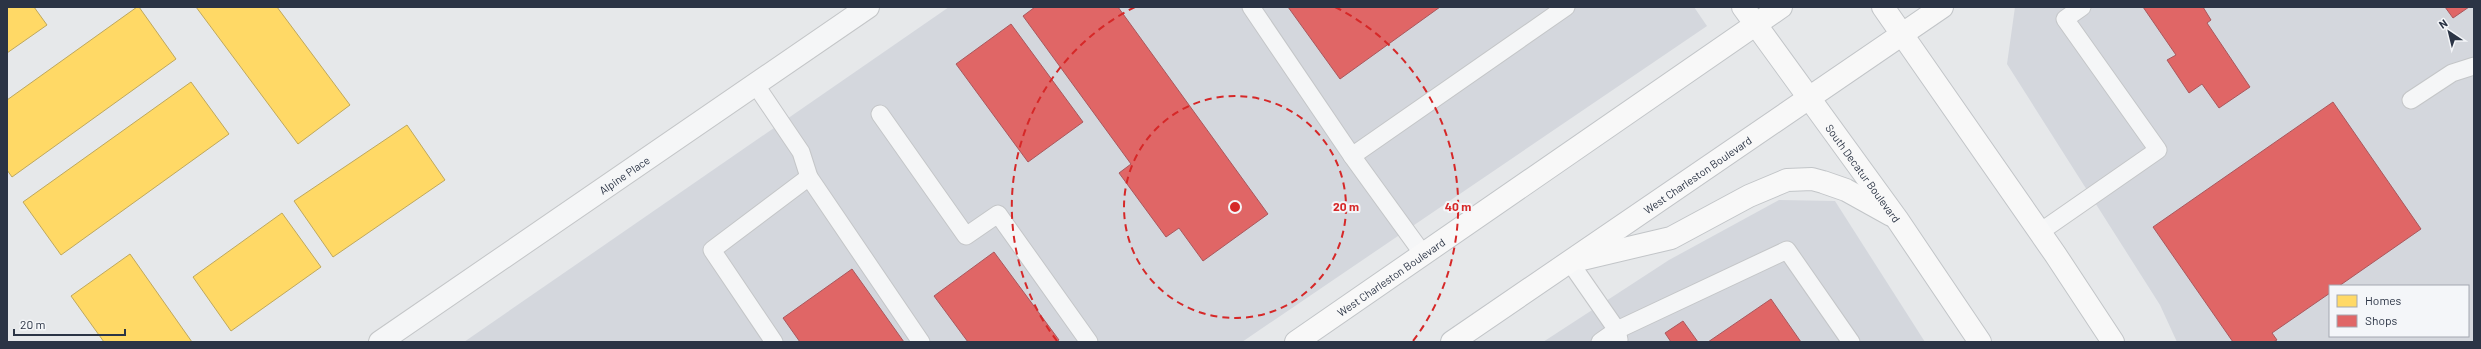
<svg xmlns="http://www.w3.org/2000/svg" width="2481" height="349" font-family="Barlow,sans-serif">
  <style>
    .built { fill: #d4d7dd; fill-rule: evenodd }
    .homes { fill: #ffd966; stroke: #bfa85c }
    .shops { fill: #e06666; stroke: #aa575c }
    .lines { fill: none; stroke-linecap: round; stroke-linejoin: round }
    .service-casing { stroke: #c4c6c8; stroke-width: 19 }
    .minor-casing { stroke: #c4c6c8; stroke-width: 24 }
    .primary-casing { stroke: #c2c5c8; stroke-width: 24 }
    .service { stroke: #f5f6f7; stroke-width: 17 }
    .minor { stroke: #f5f6f7; stroke-width: 22 }
    .primary { stroke: #f8f8f8; stroke-width: 22 }
    .ring { fill: none; stroke: #d62828; stroke-width: 2; stroke-dasharray: 7 5 }
    .labels { text-anchor: middle; dominant-baseline: central; stroke-width: 4; stroke-linejoin: round; paint-order: stroke }
    .street-label { font-size: 11px; fill: #2b3445; stroke: #f4f6f9 }
    .centre { fill: #d62828; stroke: #f4f6f9; stroke-width: 2 }
    .ring-label { font-size: 12px; text-anchor: middle; font-weight: bold; fill: #d62828; stroke: #f4f6f9; stroke-width: 4; stroke-linejoin: round; paint-order: stroke }
  </style>
  <rect width="100%" height="100%" fill="#e6e8ea"/>
  <!-- built -->
  <g class="built">
    <path d="M949 7H1694L1707 26 1242 342H464Z"/>
    <path d="M2015 7H2474V342H2177L2160 305 2007 64ZM2330 286H2468V336H2330Z"/>
    <path d="M1779 200 1835 201 1925 342H1543L1669 260Z"/>
  </g>
  <!-- homes -->
  <g class="homes">
    <path d="M7 7H34L47 25 7 53Z"/>
    <path d="M137 7H139L176 59 12 177 7 170V100Z"/>
    <path d="M196 7H277L350 105 298 144Z"/>
    <path d="M191 82 229 134 61 255 23 202Z"/>
    <path d="M407 125 445 180 333 257 294 201Z"/>
    <path d="M282 213 321 267 231 331 193 277Z"/>
    <path d="M130 254 192 342H104L71 296Z"/>
  </g>
  <!-- shops -->
  <g class="shops">
    <path d="M1035 7H1118L1268 214 1203 261 1179 228 1166 237 1119 173 1131 164 1023 16Z"/>
    <path d="M1288 7H1440L1340 79Z"/>
    <path d="M2143 7H2203L2211 20 2207 23 2250 87 2219 108 2202 84 2189 93 2167 60 2176 55Z"/>
    <path d="M2445 7H2469L2453 18Z"/>
    <path d="M1011 24 1083 122 1028 162 956 64Z"/>
    <path d="M2333 102 2421 229 2339 286H2330V293L2272 333 2277 340 2273 342H2233L2153 227Z"/>
    <path d="M994 252 1059 340 1056 342H968L934 296Z"/>
    <path d="M852 269 904 342H800L783 318Z"/>
    <path d="M1771 299 1801 342H1708Z"/>
    <path d="M1683 321 1698 342H1671L1665 333Z"/>
  </g>
  <g class="lines">
    <!-- service casing -->
    <g class="service-casing">
      <g id="service">
        <path d="M1251 7 1352 156 1566 7"/>
        <path d="M755 84 801 152 809 177 921 342"/>
        <path d="M2411 100 2452 73 2474 66"/>
        <path d="M880 114 966 236 998 214 1089 342"/>
        <path d="M1352 156 1423 254"/>
        <path d="M2040 232 2158 150 2065 19 2082 7"/>
        <path d="M1569 261 1617 330 1619 340"/>
        <path d="M774 342 712 250 809 177"/>
        <path d="M1600 342 1617 330 1787 250 1851 342"/>
      </g>
    </g>
    <!-- minor casing -->
    <g class="minor-casing">
      <g id="minor">
        <path id="s1" d="M380 342 868 7"/>
      </g>
    </g>
    <!-- primary casing -->
    <g class="primary-casing">
      <g id="primary">
        <path id="s2" d="M1743 7 1897 219 1980 342"/>
        <path d="M1883 7 2055 254 2113 342"/>
        <path d="M1582 259 1671 238 1749 196 1787 180 1812 179 1823 182 1846 190 1891 215"/>
        <path id="s3" d="M1296 342 1781 7"/>
        <path id="s4" d="M1452 342 1942 7"/>
      </g>
    </g>
    <!-- service -->
    <use href="#service" class="service"/>
    <!-- minor -->
    <use href="#minor" class="minor"/>
    <!-- primary -->
    <use href="#primary" class="primary"/>
  </g>
  <!-- distance rings -->
  <g class="ring">
    <circle cx="1235" cy="207" r="111"/>
    <path d="M1057 341A223 223 0 0 1 1135 7M1335 7A223 223 0 0 1 1413 341"/>
  </g>
  <g class="labels">
    <!-- street labels -->
    <g class="street-label">
      <text stroke="none"><textPath href="#s2" startOffset="205">South Decatur Boulevard</textPath></text>
      <text stroke="none"><textPath href="#s1" startOffset="296">Alpine Place</textPath></text>
      <text stroke="none"><textPath href="#s4" startOffset="297">West Charleston Boulevard</textPath></text>
      <text stroke="none"><textPath href="#s3" startOffset="115">West Charleston Boulevard</textPath></text>
    </g>
  </g>
  <circle cx="1235" cy="207" r="6" class="centre"/>
  <g class="ring-label">
    <text x="1346" y="211">20 m</text>
    <text x="1458" y="211">40 m</text>
  </g>
  <!-- border -->
  <rect width="2481" height="349" fill="none" stroke="#2b3445" stroke-width="16"/>
  <!-- legend -->
  <rect x="2329" y="285" width="140" height="52" fill="#f4f6f9" stroke="#a4a8b1"/>
  <rect x="2337" y="295" width="20" height="12" fill="#ffd966" stroke="#a4a8b1"/>
  <text x="2365" y="305" font-size="12" fill="#2b3445">Homes</text>
  <rect x="2337" y="315" width="20" height="12" fill="#e06666" stroke="#a4a8b1"/>
  <text x="2365" y="325" font-size="12" fill="#2b3445">Shops</text>
  <!-- north arrow -->
  <g transform="translate(2449 32) rotate(325)" stroke="#f4f6f9" stroke-width="3" paint-order="stroke">
  <path d="M0-3L7 15L0 10L-7 15Z" fill="#2b3445"/>
  <text y="-6" font-size="11" font-weight="bold" text-anchor="middle" fill="#2b3445">N</text>
  </g>
  <!-- scale -->
  <path d="M14 329v6h111v-6" fill="none" stroke="#2b3445" stroke-width="2"/>
  <text x="20" y="329" font-size="12" fill="#2b3445" stroke="#f4f6f9" stroke-width="3" paint-order="stroke">20 m</text>
</svg>
